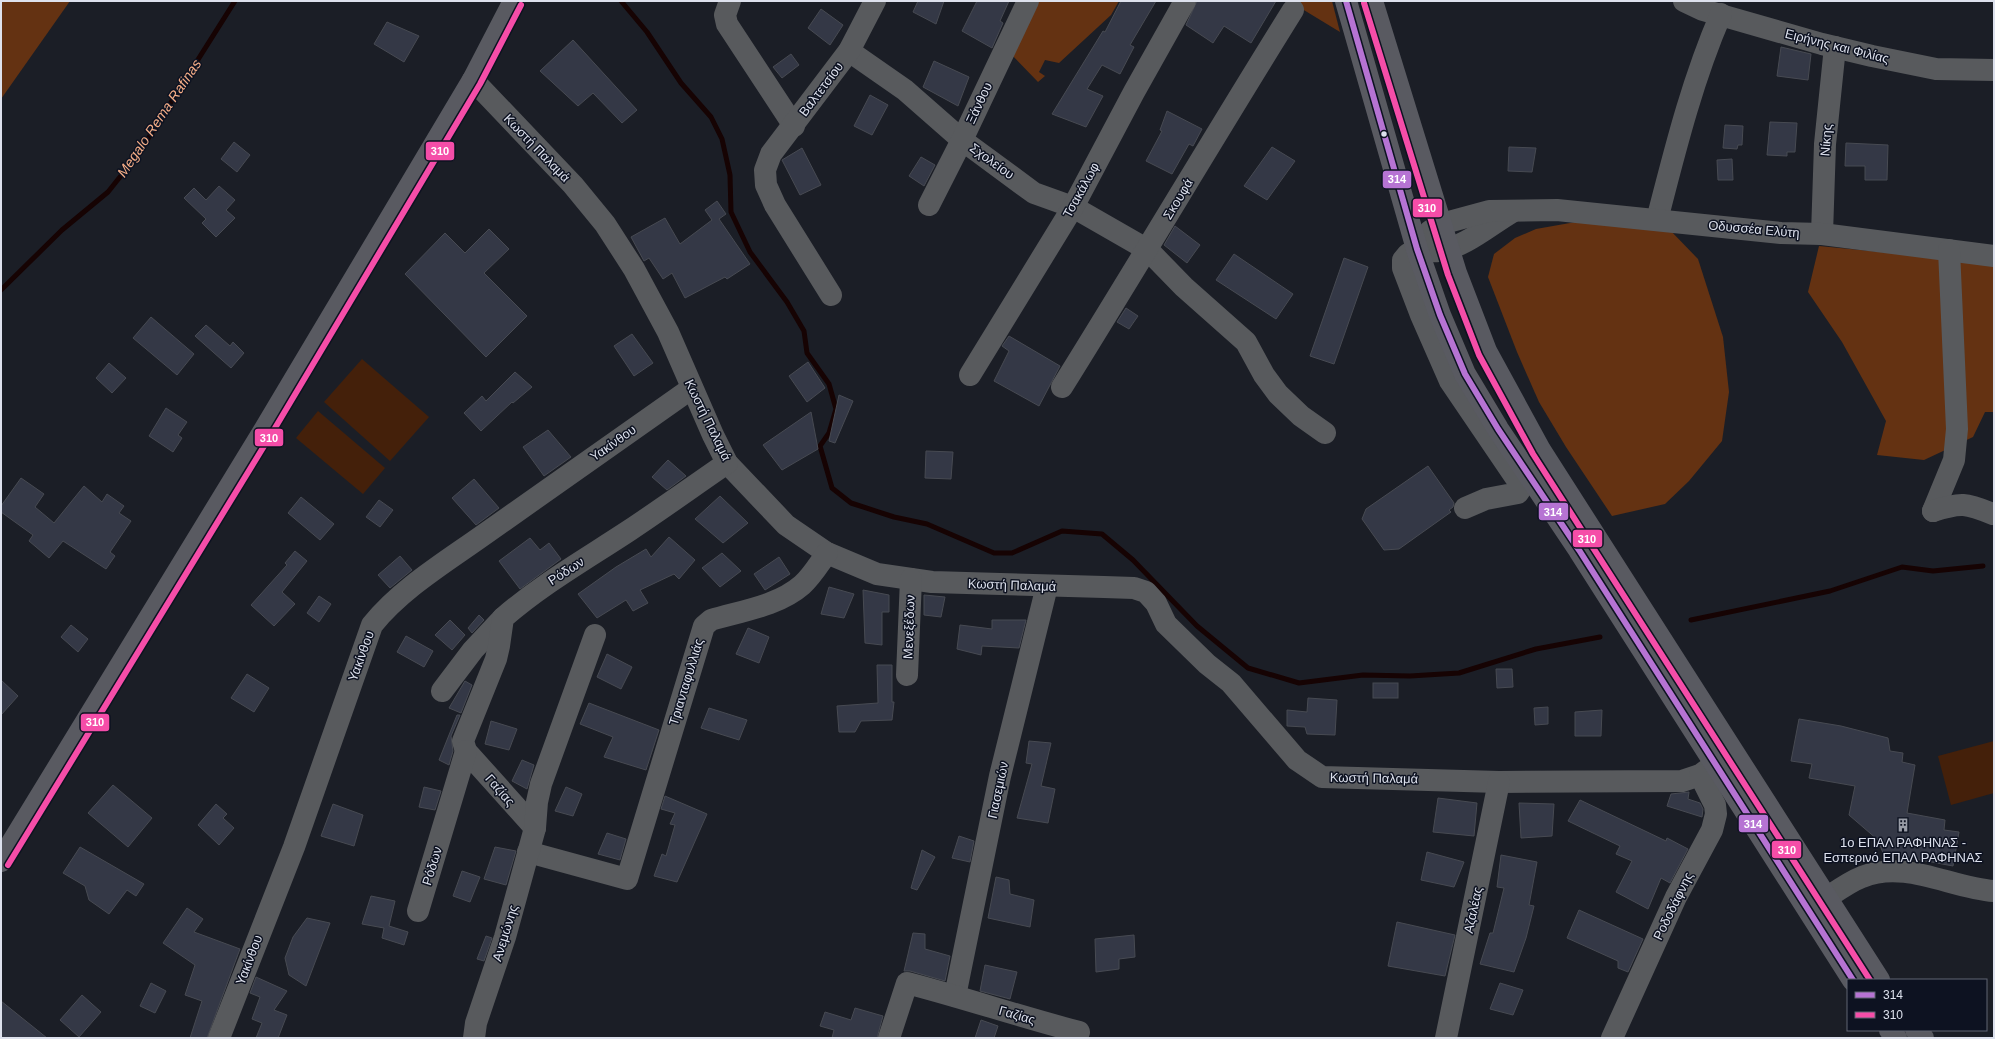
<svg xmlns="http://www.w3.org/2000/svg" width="1995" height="1039" font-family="Helvetica,sans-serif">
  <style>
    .green { fill: #44200a }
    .forest { fill: #643212 }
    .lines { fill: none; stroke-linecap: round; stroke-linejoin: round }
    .stream { stroke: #160303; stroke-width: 5 }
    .building { fill: #343846; stroke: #474a52 }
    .minor { stroke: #585a5d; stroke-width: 22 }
    .major { stroke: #595a61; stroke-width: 22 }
    .bus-1-casing { stroke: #0d1221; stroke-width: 9 }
    .bus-2-casing { stroke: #0d1221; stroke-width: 9 }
    .bus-1 { stroke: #b673d3; stroke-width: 6 }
    .bus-2 { stroke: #f54da8; stroke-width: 6 }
    .bus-dot { fill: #dde1ed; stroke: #0d1221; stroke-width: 1.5 }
    .labels { text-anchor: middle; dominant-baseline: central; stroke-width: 3; stroke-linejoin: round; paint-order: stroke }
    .street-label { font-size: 13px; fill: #dde1ed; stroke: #0d1221 }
    .poi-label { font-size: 13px; fill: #dde1ed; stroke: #0d1221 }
    .water-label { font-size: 14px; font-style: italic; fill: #f6ae87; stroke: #0d1221 }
    .line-badge { stroke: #0d1221; stroke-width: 1.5 }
    .badge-label { font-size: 11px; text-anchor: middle; font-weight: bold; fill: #fff }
  </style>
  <rect width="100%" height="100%" fill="#1b1e26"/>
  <!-- green -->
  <g class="green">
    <path d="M362 359 429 417 390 461 324 402Z"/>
    <path d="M318 411 385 468 363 494 296 438Z"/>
    <path d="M1994 741V793L1951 805 1938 756Z"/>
  </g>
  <!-- forest -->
  <g class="forest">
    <path d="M1 1H70L1 99Z"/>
    <path d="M1035 1H1119L1111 15 1059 63 1045 60 1039 72 1045 76 1038 82 1010 53Z"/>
    <path d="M1289 1H1332L1340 32Z"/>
    <path d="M1587 220 1668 228 1698 259 1723 337 1729 392 1722 441 1689 481 1665 504 1612 516 1566 447 1539 402 1517 352 1488 277 1494 254 1515 238 1536 229Z"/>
    <path d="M1819 246 1994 263V412H1985L1973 437 1924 460 1877 455 1886 421 1842 342 1808 292Z"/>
  </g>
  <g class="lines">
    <!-- stream -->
    <g class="stream">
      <path d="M621 1 647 32 681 83 711 117 722 139 730 175 731 212 750 252 787 302 804 331 807 353 829 384 836 409 829 433 820 446 832 488 851 503 894 517 927 524 994 553H1012L1062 531 1102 534 1133 560 1197 626 1248 668 1299 683 1363 675 1410 676 1459 673 1536 649 1600 637"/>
      <path d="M1 290 62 230 108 192 139 153 235 1"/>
      <path d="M1691 620 1830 591 1902 567 1933 571 1983 566"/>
    </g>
  </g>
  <!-- building -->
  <g class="building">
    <path d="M918 1H944L936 24 913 12Z"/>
    <path d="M977 1H1009L1000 21 1003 23 992 48 962 31Z"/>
    <path d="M1121 1H1156L1130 45 1134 47 1120 74 1102 65 1087 89 1103 96 1086 127 1052 114 1103 31 1105 32Z"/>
    <path d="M1197 1H1276L1251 43 1224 26 1213 43 1186 25Z"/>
    <path d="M821 9 843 25 830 45 808 28Z"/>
    <path d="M387 22 419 36 404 62 374 44Z"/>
    <path d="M573 40 637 110 622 123 593 93 578 106 540 71Z"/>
    <path d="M1781 47 1811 54 1808 80 1777 76Z"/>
    <path d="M791 54 799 65 782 78 773 67Z"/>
    <path d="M934 61 969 77 958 106 923 87Z"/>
    <path d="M870 95 888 105 872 135 854 126Z"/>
    <path d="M1167 111 1202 129 1193 146 1189 144 1172 174 1146 161 1162 131 1160 130Z"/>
    <path d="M1770 122 1797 123 1795 152H1787V156L1767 155Z"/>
    <path d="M1725 125 1743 126 1742 145H1738L1737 149 1723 148Z"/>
    <path d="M234 142 250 155 237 172 221 159Z"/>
    <path d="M1846 143 1888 145 1887 180H1865V166H1845Z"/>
    <path d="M1272 147 1295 161 1267 200 1244 186Z"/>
    <path d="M1509 147 1536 148 1532 172 1508 171Z"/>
    <path d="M802 148 821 185 800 195 782 160Z"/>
    <path d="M921 157 935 165 924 186 909 176Z"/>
    <path d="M1732 159 1733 180H1718L1717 160Z"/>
    <path d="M219 186 235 200 226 210 235 218 216 237 202 223 206 219 184 198 194 188 206 200Z"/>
    <path d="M717 201 726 214 719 219 750 264 727 279 725 277 685 298 672 273 663 279 649 258 644 261 631 237 665 218 680 244 712 220 705 210Z"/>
    <path d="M1175 226 1200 245 1187 263 1164 245Z"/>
    <path d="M489 229 509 249 484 273 527 316 486 357 405 274 445 233 465 253Z"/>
    <path d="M1234 254 1293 294 1276 319 1216 280Z"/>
    <path d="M1344 258 1368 267 1334 364 1310 356Z"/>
    <path d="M1126 308 1138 316 1129 329 1117 322Z"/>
    <path d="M151 317 194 354 177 375 133 338Z"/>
    <path d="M206 325 230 346 233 342 244 353 231 368 195 336Z"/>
    <path d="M632 334 653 363 634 376 614 346Z"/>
    <path d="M1009 336 1060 366 1039 406 994 381 1009 351 1002 346Z"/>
    <path d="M808 362 825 388 807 402 789 376Z"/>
    <path d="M109 363 126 378 112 393 96 378Z"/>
    <path d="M515 372 532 387 513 403 512 402 481 431 464 413 482 396 486 401Z"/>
    <path d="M839 395 853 401 835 443 829 441Z"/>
    <path d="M166 408 187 422 178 435 182 438 173 452 149 436Z"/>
    <path d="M811 412 818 449 782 470 763 445Z"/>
    <path d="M548 430 571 457 544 476 523 447Z"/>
    <path d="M926 451 953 452 951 479 925 478Z"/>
    <path d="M668 460 686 476 667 490 652 477Z"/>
    <path d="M1428 466 1454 503 1453 507 1449 510 1451 512 1399 549 1384 550 1362 519 1366 509Z"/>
    <path d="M21 478 44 494 35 507 54 523 84 486 102 502 107 494 124 506 119 513 131 521 110 552 115 556 106 569 63 541 49 558 29 541 33 535 1 512V506Z"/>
    <path d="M474 479 499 508 476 525 452 498Z"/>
    <path d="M720 496 748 523 723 543 695 519Z"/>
    <path d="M301 497 334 524 320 540 288 513Z"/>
    <path d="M379 500 393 510 380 527 366 517Z"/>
    <path d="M669 537 695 560 679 579 674 574 640 590 648 603 633 611 626 600 597 618 578 594 616 567 646 549 651 557Z"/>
    <path d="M530 538 540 550 549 543 561 559 520 589 499 561Z"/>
    <path d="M295 551 307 561 282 592 295 604 274 626 251 605 287 565 285 563Z"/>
    <path d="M722 553 741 571 720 587 702 568Z"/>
    <path d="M400 556 412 570 390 588 378 575Z"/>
    <path d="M779 557 790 574 765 590 754 574Z"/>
    <path d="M829 587 854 594 844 618 821 614Z"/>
    <path d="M863 590 889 595V612H882V645L865 643Z"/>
    <path d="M924 595 945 597 941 617 924 615Z"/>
    <path d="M319 596 331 604 319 622 307 613Z"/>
    <path d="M479 615 484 620 472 633 468 628Z"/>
    <path d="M450 620 465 635 452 650 435 635Z"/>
    <path d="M992 620H1026L1019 648 982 646 981 655 957 649 960 625 992 629Z"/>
    <path d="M71 625 88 639 78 652 61 637Z"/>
    <path d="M748 628 769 637 759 663 736 654Z"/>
    <path d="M406 636 433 651 424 667 397 652Z"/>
    <path d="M607 654 632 667 621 689 597 677Z"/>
    <path d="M877 665H892V702H894L892 720 861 721 855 732H839L837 706 878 703Z"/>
    <path d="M1496 669H1512L1513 687 1497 688Z"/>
    <path d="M247 674 269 688 254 712 231 698Z"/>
    <path d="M1 680 18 696 1 715Z"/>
    <path d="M465 681 472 685 461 713 449 708Z"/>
    <rect x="1373" y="683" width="25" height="15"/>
    <path d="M1308 698 1337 700 1335 735 1307 734 1305 727 1287 726V710L1307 712Z"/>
    <path d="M589 703 659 730 646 770 604 757 613 737 580 724Z"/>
    <path d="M1548 707V724L1535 725 1534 708Z"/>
    <path d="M709 708 747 720 739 740 701 728Z"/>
    <path d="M1602 710 1601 736H1575V712Z"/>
    <path d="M457 715H460L451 736 453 751 449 765 439 760Z"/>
    <path d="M1799 719 1841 726 1888 738 1890 751 1903 753 1902 762 1915 765 1907 813 1945 820 1944 830 1959 832 1953 866 1883 853 1878 840 1849 815 1855 786 1809 778 1812 764 1791 761Z"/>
    <path d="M491 721 517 729 509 750 485 744Z"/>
    <path d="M1029 741 1051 743 1041 786 1055 789 1048 823 1017 818 1032 764 1026 763Z"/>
    <path d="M522 760 534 765 527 789 512 781Z"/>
    <path d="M113 785 152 818 128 847 88 813Z"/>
    <path d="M424 787 441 791 435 810 419 807Z"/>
    <path d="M566 787 582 794 573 816 555 811Z"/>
    <path d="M1689 792 1688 799 1700 803 1703 809 1702 817 1667 806 1671 794Z"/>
    <path d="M665 796 707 814 677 882 654 876 662 854 666 856 675 825 670 824 675 813 661 809Z"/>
    <path d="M1438 798 1477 803 1474 836 1433 832Z"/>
    <path d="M1580 800 1666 841 1667 838 1688 849 1670 883 1661 878 1648 909 1616 892 1632 861 1616 854 1620 846 1568 821Z"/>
    <path d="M1519 803 1554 804 1552 836 1521 838Z"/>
    <path d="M216 804 227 814 223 818 234 828 219 845 198 825Z"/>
    <path d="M333 804 363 815 354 846 321 836Z"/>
    <path d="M607 833 626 839 620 860 598 854Z"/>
    <path d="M959 836 974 841 970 862 952 858Z"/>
    <path d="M80 847 144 884 136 896 127 890 109 914 89 900 85 886 63 873Z"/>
    <path d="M495 847 516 851 506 885 484 879Z"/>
    <path d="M922 850 935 857 917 890 911 888Z"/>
    <path d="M1427 852 1464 862 1454 887 1421 880Z"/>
    <path d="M1501 855 1537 862 1529 905 1534 906 1526 938 1514 972 1480 964 1490 933H1493L1504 888 1497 887Z"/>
    <path d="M462 871 480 877 470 902 453 896Z"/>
    <path d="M996 877 1009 880 1010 894 1034 900 1030 927 988 918Z"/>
    <path d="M371 896 395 901 389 926 408 932 404 945 382 938 384 928 362 924Z"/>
    <path d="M187 908 203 919 194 932 240 949 207 1038H190L202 1001 185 995 195 965 163 943Z"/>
    <path d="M1579 910 1643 939 1628 972 1618 968V961L1567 938Z"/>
    <path d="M307 918 330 923 306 986 289 975 285 958 293 937Z"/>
    <path d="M1397 922 1455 935 1445 976 1388 966Z"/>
    <path d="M913 933 925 934V949L950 956 945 981 910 971H904Z"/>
    <path d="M1134 935 1135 957 1119 959V969L1096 972 1095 939Z"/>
    <path d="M486 936 492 938 484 961 477 959Z"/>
    <path d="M985 965 1017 972 1010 999 980 991Z"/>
    <path d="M256 977 287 991 274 1010 287 1015 278 1038H256L262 1023 252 1019 260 997 250 993Z"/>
    <path d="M151 983 166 991 155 1013 140 1006Z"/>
    <path d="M1500 983 1523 990 1513 1015 1490 1009Z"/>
    <path d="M82 995 101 1012 79 1037 60 1020Z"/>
    <path d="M1 1001 47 1038H1Z"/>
    <path d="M855 1008 883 1016 877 1038H832L834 1030 820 1026 825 1012 851 1020Z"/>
    <path d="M981 1020 998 1026 994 1038H975Z"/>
  </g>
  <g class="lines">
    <!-- minor -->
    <g class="minor">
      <path d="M730 1 725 15 727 24 794 126"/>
      <path d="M1684 1 1703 10 1822 44 1872 56 1936 69 1994 70"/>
      <path d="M849 51 905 90 962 140 1034 193 1073 207 1148 250 1184 287 1246 342 1264 375 1278 394 1301 416 1325 433"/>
      <path d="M473 80 573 185 605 224 634 269 668 332 713 435 727 463 786 525 827 553 877 574 932 582 1104 587 1134 588 1146 592 1156 603 1166 624 1207 664 1231 683 1297 760 1322 777 1499 782 1682 781 1700 775 1715 764"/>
      <path d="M929 205 962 140 1028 1"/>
      <path d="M1657 220C1675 150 1692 81 1721 14"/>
      <path d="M1822 234 1825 144 1835 47"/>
      <path d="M1417 249C1424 250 1431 252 1438 251 1464 248 1490 225 1512 212"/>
      <path d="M831 295 775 205 766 185 765 170 771 154 849 51 875 1"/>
      <path d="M970 375 1073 207 1134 92 1185 1"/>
      <path d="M1062 387C1140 262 1215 135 1293 10"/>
      <path d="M1465 508 1486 499 1518 493 1522 487 1450 381 1421 315 1403 268V260L1408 254 1417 249 1430 231 1441 224 1489 211 1557 210 1781 233 1822 234 1994 256"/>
      <path d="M1933 511 1954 460 1957 429 1949 250"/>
      <path d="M1933 511C1961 502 1966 503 1993 514"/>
      <path d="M907 675 911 579"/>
      <path d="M442 691 473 650 503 618"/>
      <path d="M535 828 466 751 463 741 496 659 499 646 503 618C542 584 586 559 630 530 663 508 695 485 727 463"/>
      <path d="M528 852 627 879 704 626 711 620C741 611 778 606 802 585 812 576 819 564 827 553"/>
      <path d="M1825 899C1837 891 1849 882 1862 877 1905 859 1951 888 1994 891"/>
      <path d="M418 911 466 751"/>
      <path d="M955 996 1000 776 1047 586"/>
      <path d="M219 1038 294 847 372 625C401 589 444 563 482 536 552 486 622 437 692 388"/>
      <path d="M474 1038 476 1023 505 937 535 828 537 802 541 784 595 635"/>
      <path d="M889 1038 907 983C965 998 1021 1017 1079 1032"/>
      <path d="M1446 1038 1499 782"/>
      <path d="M1612 1038 1676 897 1712 830 1716 814 1715 805 1700 775"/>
    </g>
    <!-- major -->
    <g class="major">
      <path d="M1346 1 1417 249 1440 315 1465 374 1498 429 1579 550 1853 980"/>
      <path d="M1372 1 1456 273 1486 351 1540 450 1879 980"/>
      <path d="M1 861 265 429 473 80 514 1"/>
      <path d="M1890 1030 1896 1038"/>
      <path d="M1916 1030 1923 1038"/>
    </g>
    <!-- bus-1 casing -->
    <g class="bus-1-casing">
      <path id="bus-1" d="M1346 1 1417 249 1440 315 1465 374 1498 429 1579 550 1853 980"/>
    </g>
    <!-- bus-2 casing -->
    <g class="bus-2-casing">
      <g id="bus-2">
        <path d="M1364 3 1448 275 1479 355 1533 454 1870 980"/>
        <path d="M8 865 272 433 480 84 521 5"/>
      </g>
    </g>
    <!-- bus-1 -->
    <use href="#bus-1" class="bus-1"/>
    <!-- bus-2 -->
    <use href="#bus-2" class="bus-2"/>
  </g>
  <!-- icons -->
  <defs>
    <g id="building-bare" transform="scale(1.08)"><path d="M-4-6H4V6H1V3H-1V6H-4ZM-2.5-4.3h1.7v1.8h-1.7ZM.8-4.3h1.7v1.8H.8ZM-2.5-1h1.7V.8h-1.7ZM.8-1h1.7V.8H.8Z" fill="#999da7" stroke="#0d1221" stroke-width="2.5" paint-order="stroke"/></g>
  </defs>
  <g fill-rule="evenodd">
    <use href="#building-bare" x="1903" y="825"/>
  </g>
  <!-- markers -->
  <circle class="bus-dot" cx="1384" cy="134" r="3.5"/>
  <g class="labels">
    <!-- street labels -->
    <g class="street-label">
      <text transform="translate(1837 46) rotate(14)">Ειρήνης και Φιλίας</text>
      <text transform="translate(821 89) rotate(-53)">Βαλτετσίου</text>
      <text transform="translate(979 103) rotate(-65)">Ξάνθου</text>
      <text transform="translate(1826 140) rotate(-86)">Νίκης</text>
      <text transform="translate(537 148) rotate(46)">Κωστή Παλαμά</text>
      <text transform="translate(992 161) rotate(36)">Σχολείου</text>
      <text transform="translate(1081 190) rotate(-61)">Τσακάλωφ</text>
      <text transform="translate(1178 199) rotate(-59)">Σκουφά</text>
      <text transform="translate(1754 229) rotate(5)">Οδυσσέα Ελύτη</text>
      <text transform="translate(708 420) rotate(64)">Κωστή Παλαμά</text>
      <text transform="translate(613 443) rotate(-35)">Υακίνθου</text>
      <text transform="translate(566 571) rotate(-33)">Ρόδων</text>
      <text transform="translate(1012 585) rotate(2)">Κωστή Παλαμά</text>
      <text transform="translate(909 627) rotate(-88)">Μενεξέδων</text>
      <text transform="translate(361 656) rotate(-70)">Υακίνθου</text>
      <text transform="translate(686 682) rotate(-73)">Τριανταφυλλιάς</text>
      <text transform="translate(1374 778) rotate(1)">Κωστή Παλαμά</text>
      <text transform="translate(500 790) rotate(49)">Γαζίας</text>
      <text transform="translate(998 790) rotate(-78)">Γιασεμιών</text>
      <text transform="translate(432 866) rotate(-73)">Ρόδων</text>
      <text transform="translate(1673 906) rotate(-64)">Ροδοδάφνης</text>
      <text transform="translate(1473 910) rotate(-78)">Αζαλέας</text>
      <text transform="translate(505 933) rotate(-73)">Ανεμώνης</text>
      <text transform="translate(249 960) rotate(-69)">Υακίνθου</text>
      <text transform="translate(1017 1015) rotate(16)">Γαζίας</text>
    </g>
    <!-- poi labels -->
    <g class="poi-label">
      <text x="1903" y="842">1ο ΕΠΑΛ ΡΑΦΗΝΑΣ -<tspan x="1903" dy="15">Εσπερινό ΕΠΑΛ ΡΑΦΗΝΑΣ</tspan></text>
    </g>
    <!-- water labels -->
    <g class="water-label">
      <text transform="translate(159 118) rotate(-56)">Megalo Rema Rafinas</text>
    </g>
  </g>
  <g class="line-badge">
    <rect x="425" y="141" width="30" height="20" rx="4" fill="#f54da8"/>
    <rect x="1382" y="170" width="30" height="19" rx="4" fill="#b673d3"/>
    <rect x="1412" y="198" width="31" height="20" rx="4" fill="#f54da8"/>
    <rect x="254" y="428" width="30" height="19" rx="4" fill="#f54da8"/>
    <rect x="1538" y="502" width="31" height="19" rx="4" fill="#b673d3"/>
    <rect x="1572" y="529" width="31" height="19" rx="4" fill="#f54da8"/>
    <rect x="80" y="713" width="30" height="19" rx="4" fill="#f54da8"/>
    <rect x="1738" y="814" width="31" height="19" rx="4" fill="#b673d3"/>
    <rect x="1771" y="840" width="31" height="19" rx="4" fill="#f54da8"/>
  </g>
  <g class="badge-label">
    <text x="440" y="155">310</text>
    <text x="1397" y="183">314</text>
    <text x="1427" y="212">310</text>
    <text x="269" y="442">310</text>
    <text x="1553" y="516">314</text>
    <text x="1587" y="543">310</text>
    <text x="95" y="726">310</text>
    <text x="1753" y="828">314</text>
    <text x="1787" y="854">310</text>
  </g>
  <!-- border -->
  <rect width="1995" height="1039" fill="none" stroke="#dde1ed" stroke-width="4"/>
  <!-- legend -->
  <rect x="1847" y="979" width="140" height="52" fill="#0d1221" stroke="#606573"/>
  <rect x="1855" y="992" width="20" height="6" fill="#b673d3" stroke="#606573"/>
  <text x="1883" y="999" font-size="12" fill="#dde1ed">314</text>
  <rect x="1855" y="1012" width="20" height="6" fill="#f54da8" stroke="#606573"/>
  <text x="1883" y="1019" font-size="12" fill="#dde1ed">310</text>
</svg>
